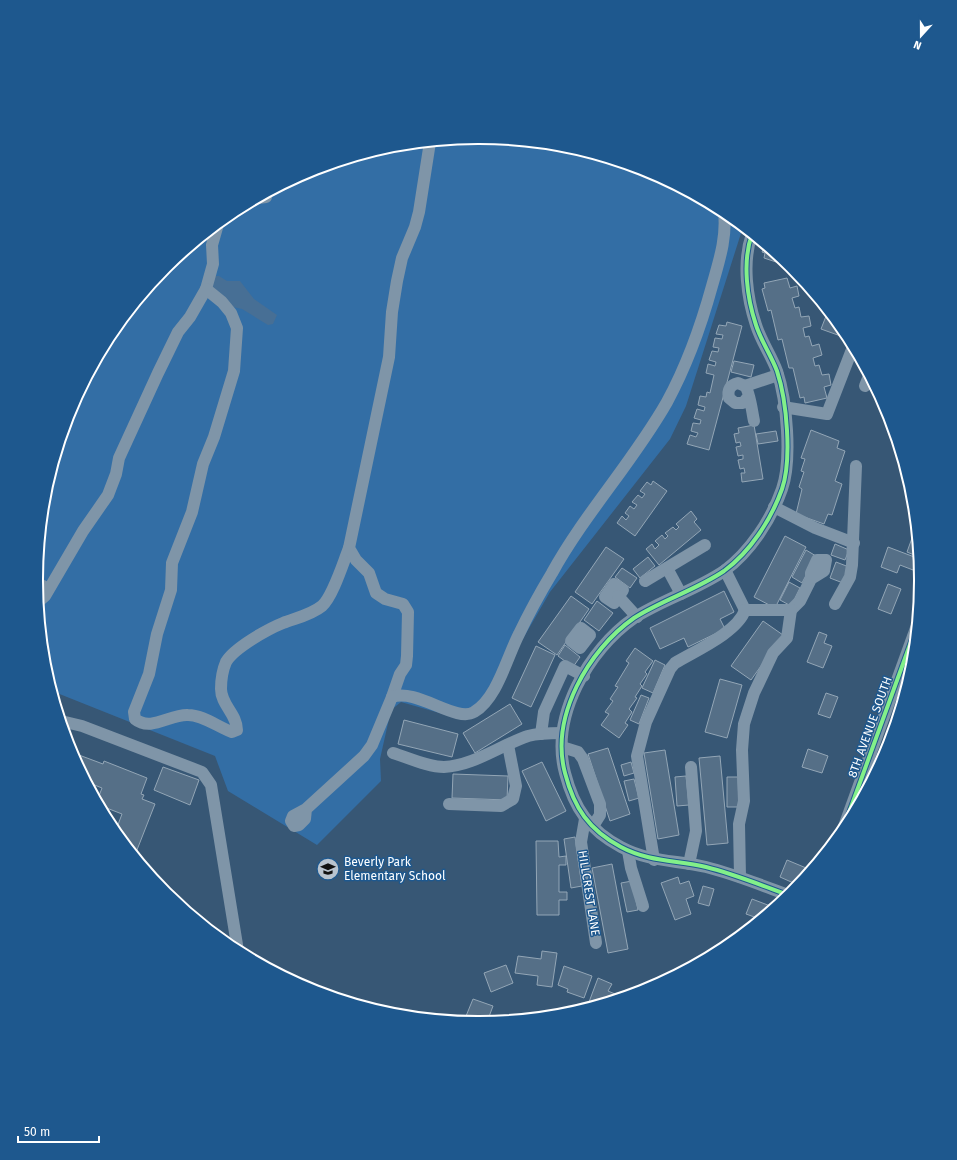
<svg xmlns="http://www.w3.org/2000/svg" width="957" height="1160" font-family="'Fira Sans',sans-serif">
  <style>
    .green { fill: #336ea5 }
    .water { fill: #476f95 }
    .building { fill: #556f87; stroke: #93a6b6 }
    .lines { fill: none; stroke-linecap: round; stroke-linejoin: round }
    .minor { stroke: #7f95a8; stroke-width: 12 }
    .cycleway-casing { stroke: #1e588e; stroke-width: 6 }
    .cycleway { stroke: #82f089; stroke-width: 4 }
    .labels { text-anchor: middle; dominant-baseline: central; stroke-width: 3; stroke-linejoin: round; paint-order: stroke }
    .street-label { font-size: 12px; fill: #fff; stroke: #1e588e }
    .poi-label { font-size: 12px; fill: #fff; stroke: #1e588e; text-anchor: start }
    .rim { fill: none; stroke: #fff; stroke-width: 2 }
  </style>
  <rect width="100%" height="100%" fill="#375775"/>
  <!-- green -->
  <path class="green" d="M479 138 565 146 648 171 725 212 743 227 686 406 670 439 550 592 480 713 450 716 401 702 391 710 380 759 381 781 317 845 228 791 215 756 52 691 44 666 36 580 45 493 65 427 92 377 111 334 166 267 233 212 309 171 392 146Z"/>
  <!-- water -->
  <path class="water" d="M215 276H219L227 281H240L254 299 277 315 273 324 268 325 242 309 233 307 210 290Z"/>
  <!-- building -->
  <g class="building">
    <path d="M765 245 786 262 785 265 764 258 765 253 762 252Z"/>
    <path d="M787 278 790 288 797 286 799 296 792 298 795 308 799 307 801 317 809 316 811 326 803 328 805 337 809 336 812 346 819 344 822 355 813 358 815 366 819 365 822 375 829 374 831 385 824 387 827 398 805 403 804 397 800 398 793 368H789L782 339 778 340 771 310 768 311 762 289 765 288 764 283Z"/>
    <path d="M828 311 847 334 849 339 821 329Z"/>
    <path d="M727 322 742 326 709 450 687 444 690 435 696 437 698 433 691 431 693 423 700 424 701 420 694 418 697 409 704 411 705 407 698 405 700 396 706 397 707 392 710 393 714 375 706 373 708 364 715 366 716 362 709 360 712 351 718 352 719 348 713 347 715 338 722 339 723 335 716 334 719 325 726 326Z"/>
    <path d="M734 361 754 365 751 377 731 372Z"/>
    <path d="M754 425 763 479 742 482 741 473H745L744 468 740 469 738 460 743 459V455L738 456 736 447 741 446 740 442 736 443 734 434 739 433 738 428Z"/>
    <path d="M811 430 839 441 837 448 845 451 835 481 842 484 832 515 828 514 824 524 796 514 802 489 799 487 804 472 801 471 805 459 801 458Z"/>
    <path d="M776 431 778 441 758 444 756 434Z"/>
    <path d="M653 481 667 491 635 536 617 523 622 516 626 520 629 516 625 513 630 506 634 509 637 505 632 502 638 495 642 498 645 494 640 491 647 482 651 485Z"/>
    <path d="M691 511 697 519 694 522 701 530 659 565 646 549 652 544 655 549 659 545 655 541 662 535 665 539 668 536 665 533 673 527 676 530 679 527 676 524Z"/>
    <path d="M785 536 806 547 775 608 754 597Z"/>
    <path d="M912 538 917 540 919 557 907 552Z"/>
    <path d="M835 544 849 550 845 560 831 555Z"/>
    <path d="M606 547 624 559 592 604 575 592Z"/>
    <path d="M888 547 917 558 913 570 900 565 897 573 881 567Z"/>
    <path d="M806 550 816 556 802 583 792 577Z"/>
    <path d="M648 557 655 566 640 578 633 569Z"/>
    <path d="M836 562 849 567 843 583 830 578Z"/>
    <path d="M622 568 637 578 630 588 615 577Z"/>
    <path d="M789 582 800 588 791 606 780 600Z"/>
    <path d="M888 584 901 589 891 614 878 609Z"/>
    <path d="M724 591 734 612 720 619 725 629 688 647 684 638 660 649 650 628Z"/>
    <path d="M571 596 589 609 557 655 538 642Z"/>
    <path d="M597 601 613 613 599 631 584 620Z"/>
    <path d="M763 621 783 635 751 680 731 666Z"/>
    <path d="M819 632 827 635 824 643 832 646 823 668 807 662Z"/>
    <path d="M565 645 580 657 573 667 558 656Z"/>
    <path d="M536 646 555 655 531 707 512 698Z"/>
    <path d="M635 648 653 661 645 672 647 674 640 684 642 686 635 697 637 698 629 709 632 712 625 723 628 725 619 738 601 725 609 714 605 712 613 701 610 699 618 687 615 686 629 663 626 661Z"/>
    <path d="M655 660 665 665 653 693 642 688Z"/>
    <path d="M720 679 742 685 727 738 705 732Z"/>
    <path d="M826 693 838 697 830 718 818 714Z"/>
    <path d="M641 695 649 698 639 724 630 720Z"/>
    <path d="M510 704 522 724 475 753 463 733Z"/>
    <path d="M404 720 458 734 452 757 398 744Z"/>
    <path d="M608 748 630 814 610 821 588 754Z"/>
    <path d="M808 749 828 756 822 773 802 767Z"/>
    <path d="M665 750 679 835 658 839 644 753Z"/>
    <path d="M71 752 103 764 104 761 147 778 141 794 144 795 142 799 155 804 135 855 113 829 116 830 122 814 99 805 97 801 102 788 92 784 90 787Z"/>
    <path d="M720 756 728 843 707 845 699 758Z"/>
    <path d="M542 762 566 811 546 821 522 771Z"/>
    <path d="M631 762 634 773 624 776 621 765Z"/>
    <path d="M163 767 199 780 190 805 154 790Z"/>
    <path d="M453 774 508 776 507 800 452 798Z"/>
    <path d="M686 776 689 805 677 806 675 777Z"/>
    <path d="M727 777H738L739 807H727Z"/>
    <path d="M634 779 639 798 629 801 624 781Z"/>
    <path d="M575 837 582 886 571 888 564 839Z"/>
    <path d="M536 841H558L559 857 566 856V865H559V892H567V900H559V915H537Z"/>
    <path d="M787 860 811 870 798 885 780 877Z"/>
    <path d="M612 864 628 949 608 953 592 868Z"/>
    <path d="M678 877 680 884 689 881 694 896 686 899 691 914 675 920 661 883Z"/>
    <path d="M632 881 638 910 627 912 621 883Z"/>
    <path d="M703 886 714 889 709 906 698 903Z"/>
    <path d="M752 899 773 907V908L760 919 746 914Z"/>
    <path d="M185 909 200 915 198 919Z"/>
    <path d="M542 951 557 953 552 987 537 985 538 976 515 973 518 956 541 959Z"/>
    <path d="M506 965 513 983 491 992 484 973Z"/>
    <path d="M564 966 592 976 584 998 567 992 568 989 558 985Z"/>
    <path d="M598 978 612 984 608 991 622 997 596 1005 589 1002Z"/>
    <path d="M473 999 493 1006 487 1022 464 1021Z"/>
  </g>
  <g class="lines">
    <!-- minor -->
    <g class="minor">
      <path d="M258 198 266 197V194"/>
      <path d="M218 224 212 245 213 264 206 289 222 302 231 313 237 328 234 371 214 437 203 464 192 512 172 563 171 590 157 634 149 674 134 712 135 719C151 732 170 714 188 715 203 715 218 727 232 732L237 730C237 714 221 705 221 689 221 681 223 669 226 662 234 648 268 629 283 623 296 618 311 615 322 606 333 596 343 563 349 548"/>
      <path d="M752 234C742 262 747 298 756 325 761 341 771 355 777 371 787 401 792 460 782 489 771 520 750 552 724 571 696 590 662 600 634 618 588 650 550 717 565 773 574 808 589 830 621 847 649 862 676 860 706 867 734 874 761 885 788 895"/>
      <path d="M745 386 778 375"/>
      <path d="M865 386 869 376"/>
      <path d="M748 397 743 403H735L729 398C727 390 730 385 738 383L745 386C750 392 752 412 754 421"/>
      <path d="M783 407 827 414 853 347"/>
      <path d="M774 507 815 528 854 543"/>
      <path d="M667 568 681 594"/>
      <path d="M725 570 745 610"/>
      <path d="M645 581 705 545"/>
      <path d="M614 584 623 590 614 603 605 597Z"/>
      <path d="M37 585 43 586 48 590"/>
      <path d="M618 596 637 617"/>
      <path d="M38 602 45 596 83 531 108 495 116 474 119 458 158 373 178 332 190 317 206 289"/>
      <path d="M835 604 850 577 852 565 856 466"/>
      <path d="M581 628 590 635 580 648 571 641Z"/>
      <path d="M392 697 400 674 406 665 407 656 408 612 403 604 385 599 376 593 369 573 356 560 349 548 389 357 392 312 397 281 402 258 415 227 419 212 430 142"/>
      <path d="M61 721 82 726 202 772 211 785 238 951"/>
      <path d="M541 734 544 712 565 666 584 676"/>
      <path d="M562 747 578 752 583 759 600 804V815L593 826"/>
      <path d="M393 753C409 758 428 767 444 767 473 766 501 745 528 736 539 733 550 733 562 733"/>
      <path d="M449 804 501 806 513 799 516 786 508 745"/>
      <path d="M306 809 305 819 299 825 294 826 291 821 293 816 306 809 364 756 372 745 392 697C417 688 456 723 474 712 497 699 507 657 519 634 529 613 540 593 552 573 585 513 633 462 667 402 687 365 701 326 712 286 719 261 727 238 724 212"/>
      <path d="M585 819 581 842 596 943"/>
      <path d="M842 832 916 628"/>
      <path d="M628 851 631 868 643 906"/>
      <path d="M654 860 637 756 646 722 670 669 675 663C695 651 738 632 745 610H791L800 601 811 579 824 571 826 560H817L811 573V579"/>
      <path d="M689 864 696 831 691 767"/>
      <path d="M740 877 739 824 744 801 742 750 744 724 754 693 773 653 787 638 791 610"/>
    </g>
    <!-- cycleway casing -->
    <g class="cycleway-casing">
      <g id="cycleway">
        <path d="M752 234C742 262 747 298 756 325 761 341 771 355 777 371 787 401 792 460 782 489 771 520 750 552 724 571 696 590 662 600 634 618 588 650 550 717 565 773 574 808 589 830 621 847 649 862 676 860 706 867 734 874 761 885 788 895"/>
        <path d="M842 832 916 628"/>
      </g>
    </g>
    <!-- cycleway -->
    <use href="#cycleway" class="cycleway"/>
  </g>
  <!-- icons -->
  <defs>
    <g id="school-disc" transform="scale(1.15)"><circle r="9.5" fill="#b9c4cf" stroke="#1e588e"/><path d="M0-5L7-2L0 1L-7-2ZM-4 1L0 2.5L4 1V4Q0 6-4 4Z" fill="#111"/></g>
  </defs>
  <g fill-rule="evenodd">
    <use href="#school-disc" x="328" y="869"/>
  </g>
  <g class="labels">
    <!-- street labels -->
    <g class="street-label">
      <text transform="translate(870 727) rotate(-70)">8TH AVENUE SOUTH</text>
      <text transform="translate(589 893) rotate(81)">HILLCREST LANE</text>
    </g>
    <!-- poi labels -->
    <g class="poi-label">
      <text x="344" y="862">Beverly Park<tspan x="344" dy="14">Elementary School</tspan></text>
    </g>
  </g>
  <!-- crop -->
  <path d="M0 0H957V1160H0ZM478 144H479A435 435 0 0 1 914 579V581A435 435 0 0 1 479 1016H478A435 435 0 0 1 43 581V579A435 435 0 0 1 478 144Z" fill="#1e588e" fill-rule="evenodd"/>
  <path class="rim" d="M478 144H479A435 435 0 0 1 914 579V581A435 435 0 0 1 479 1016H478A435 435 0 0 1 43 581V579A435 435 0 0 1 478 144Z"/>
  <!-- north arrow -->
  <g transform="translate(921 36) rotate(201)" stroke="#1e588e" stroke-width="3" paint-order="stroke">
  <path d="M0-3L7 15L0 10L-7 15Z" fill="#ffffff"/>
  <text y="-6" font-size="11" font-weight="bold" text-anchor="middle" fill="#ffffff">N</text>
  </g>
  <!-- scale -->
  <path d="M18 1136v6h81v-6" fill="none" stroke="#ffffff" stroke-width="2"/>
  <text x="24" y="1136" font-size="12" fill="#ffffff" stroke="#1e588e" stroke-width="3" paint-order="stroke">50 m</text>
</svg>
